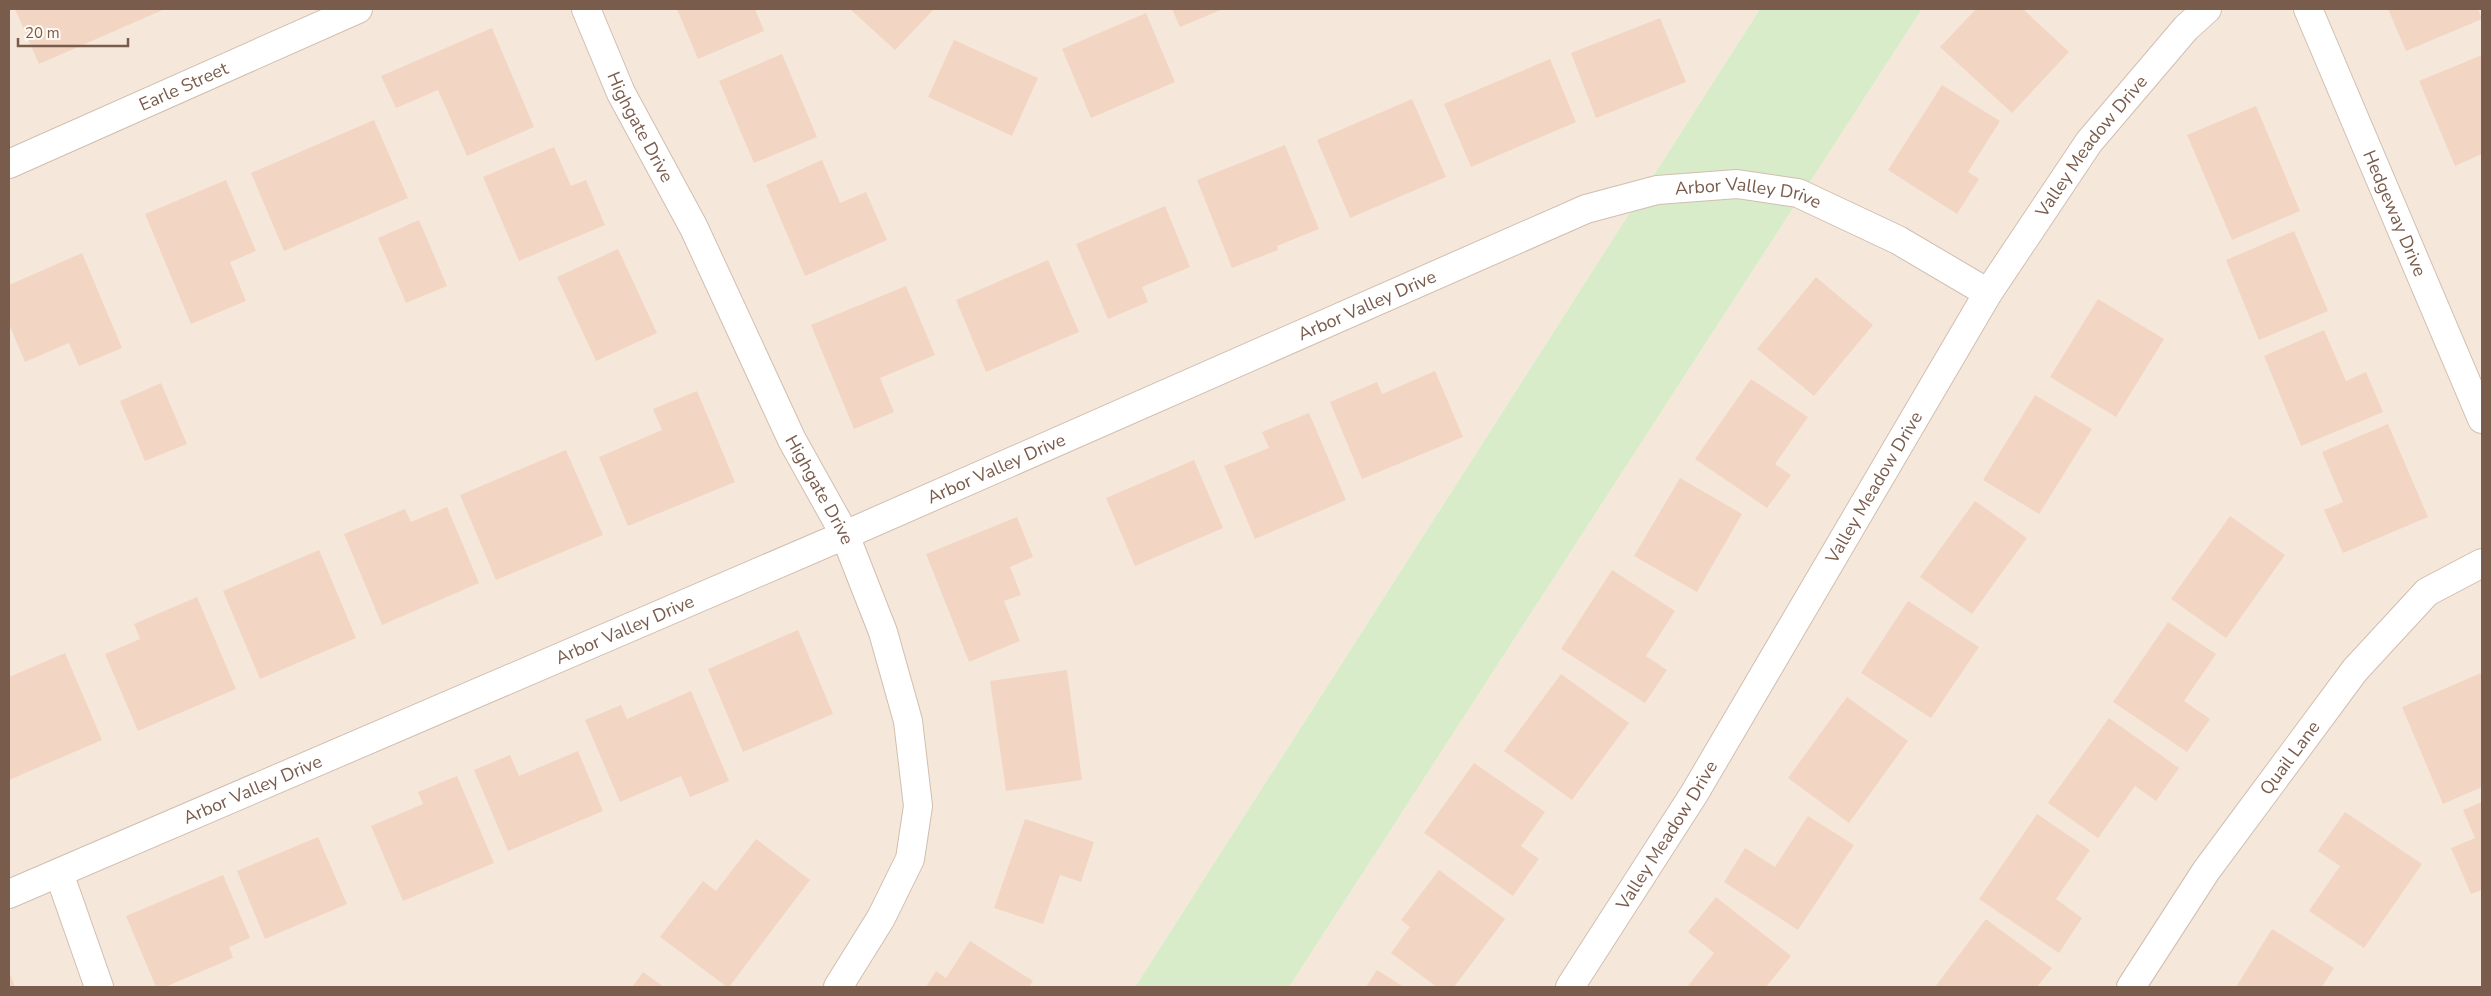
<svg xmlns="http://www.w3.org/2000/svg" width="2491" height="996" font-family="'Nunito Sans',sans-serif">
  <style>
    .residential { fill: #f5e8da }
    .green { fill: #d8ecc9 }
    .building { fill: #f3d5c3 }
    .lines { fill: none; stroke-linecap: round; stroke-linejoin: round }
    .minor-casing { stroke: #d1beb0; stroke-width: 30 }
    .minor { stroke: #fff; stroke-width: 28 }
    .labels { text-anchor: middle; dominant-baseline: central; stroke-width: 4; stroke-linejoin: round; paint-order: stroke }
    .street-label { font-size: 18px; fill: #7a5c4d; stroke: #fffaf3 }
  </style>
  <rect width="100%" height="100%" fill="#fdf6ec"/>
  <!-- residential -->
  <g class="residential">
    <path d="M9 9H1760L1135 987H9Z"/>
    <path d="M1922 9H2482V987H1289Z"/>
  </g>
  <!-- green -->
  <path class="green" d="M1760 9H1922L1289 987H1135Z"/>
  <!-- building -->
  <g class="building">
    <path d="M15 9H165L39 64Z"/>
    <path d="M677 9H755L764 31 698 59Z"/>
    <path d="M850 9H934L895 50Z"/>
    <path d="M1172 9H1223L1180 27Z"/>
    <path d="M1976 9H2023L2069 52 2012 113 1940 47Z"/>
    <path d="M2388 9H2478L2482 19 2406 51Z"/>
    <path d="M1146 13 1175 82 1091 118 1062 49Z"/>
    <path d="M1660 18 1686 82 1596 118 1571 53Z"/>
    <path d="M492 28 534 127 467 156 438 90 396 108 381 76Z"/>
    <path d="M954 40 1038 78 1012 136 928 97Z"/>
    <path d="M782 54 817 137 754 163 719 81Z"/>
    <path d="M2482 55V154L2455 166 2419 81Z"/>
    <path d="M1550 59 1576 122 1471 167 1444 104Z"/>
    <path d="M1942 85 2000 121 1968 172 1979 179 1957 214 1888 170Z"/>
    <path d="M1412 99 1446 177 1350 218 1317 140Z"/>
    <path d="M2256 106 2300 211 2232 240 2187 135Z"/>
    <path d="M374 120 408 198 284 251 251 173Z"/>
    <path d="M1285 145 1319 229 1277 246 1278 250 1232 268 1197 180Z"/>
    <path d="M554 147 571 186 586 180 605 225 519 261 483 177Z"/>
    <path d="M822 160 840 203 866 192 887 240 805 276 766 185Z"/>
    <path d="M226 180 256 251 230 262 246 301 191 324 145 214Z"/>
    <path d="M1165 206 1190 267 1142 287 1148 302 1108 319 1076 244Z"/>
    <path d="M419 220 447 286 406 303 378 238Z"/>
    <path d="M2294 231 2328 311 2259 340 2226 260Z"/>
    <path d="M618 249 657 333 596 361 557 277Z"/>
    <path d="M82 253 122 348 79 366 69 343 25 362 9 324V285Z"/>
    <path d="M1048 260 1079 332 986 372 956 300Z"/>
    <path d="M1816 277 1873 325 1814 396 1757 349Z"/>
    <path d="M906 286 935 355 880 378 894 412 854 429 811 325Z"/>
    <path d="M2098 299 2164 339 2116 417 2050 377Z"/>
    <path d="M2324 330 2346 381 2366 372 2383 412 2301 446 2264 356Z"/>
    <path d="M1435 371 1463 437 1362 479 1330 402 1377 382 1382 394Z"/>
    <path d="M1751 379 1808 417 1775 464 1791 475 1767 508 1695 459Z"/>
    <path d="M161 383 187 444 145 461 120 401Z"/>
    <path d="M697 391 735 482 628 526 599 457 662 430 653 409Z"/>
    <path d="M2035 395 2092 429 2039 514 1983 480Z"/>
    <path d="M1309 413 1346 500 1255 539 1224 466 1269 448 1262 432Z"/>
    <path d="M2388 424 2428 517 2343 553 2324 510 2343 502 2322 452Z"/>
    <path d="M566 450 603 535 496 580 460 495Z"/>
    <path d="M1194 460 1223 528 1135 566 1106 498Z"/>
    <path d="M1680 478 1742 514 1697 592 1634 556Z"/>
    <path d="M1975 501 2027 538 1972 614 1920 577Z"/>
    <path d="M447 507 479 583 382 625 344 534 405 509 411 522Z"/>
    <path d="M2230 516 2285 555 2226 638 2171 599Z"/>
    <path d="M1017 517 1033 557 1010 567 1021 595 1004 601 1020 641 969 662 926 554Z"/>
    <path d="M319 550 356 638 260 679 223 591Z"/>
    <path d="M1612 570 1675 611 1646 656 1667 670 1645 703 1561 649Z"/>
    <path d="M197 597 236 689 138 731 105 654 140 639 134 624Z"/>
    <path d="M1908 601 1979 647 1931 718 1861 673Z"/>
    <path d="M2168 622 2216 654 2184 701 2210 719 2187 752 2113 702Z"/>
    <path d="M798 630 833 714 743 752 708 669Z"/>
    <path d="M65 653 102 740 9 780V677Z"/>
    <path d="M1067 670 1082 780 1006 791 990 681Z"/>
    <path d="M2481 673 2482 787 2443 804 2402 707Z"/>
    <path d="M1561 674 1629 723 1572 800 1504 751Z"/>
    <path d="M691 691 729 781 690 797 681 776 620 802 585 720 621 705 627 719Z"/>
    <path d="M1847 697 1908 741 1849 823 1788 778Z"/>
    <path d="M2109 718 2179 768 2156 801 2135 786 2098 838 2048 803Z"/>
    <path d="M578 751 603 811 508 851 474 770 510 755 519 776Z"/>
    <path d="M1474 763 1545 812 1521 846 1539 859 1513 896 1424 833Z"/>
    <path d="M457 776 494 863 403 901 371 826 423 804 418 792Z"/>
    <path d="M2482 802V890L2471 894 2451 848 2475 838 2463 810Z"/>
    <path d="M2345 812 2422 864 2364 948 2309 911 2340 866 2318 851Z"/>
    <path d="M2037 814 2090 850 2056 899 2082 918 2059 953 1979 899Z"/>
    <path d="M1808 816 1854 845 1798 930 1724 882 1745 848 1775 867Z"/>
    <path d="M1025 819 1094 842 1081 882 1060 875 1043 924 994 908Z"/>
    <path d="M318 837 347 904 265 939 237 871Z"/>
    <path d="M756 839 810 880 729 987H727L660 937 703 881 716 891Z"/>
    <path d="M1439 870 1505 919 1454 987H1437L1391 953 1410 927 1401 920Z"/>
    <path d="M223 875 250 938 229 947 233 958 165 987H156L126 916Z"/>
    <path d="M1716 897 1791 956 1766 987H1687L1714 953 1688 932Z"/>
    <path d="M1986 919 2052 968 2037 987H1935Z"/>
    <path d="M2272 929 2334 968 2322 987H2236Z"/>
    <path d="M970 941 1033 981 1029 987H926L936 971 946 978Z"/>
    <path d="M1377 970 1404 987H1366Z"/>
    <path d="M9 971 15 987H9Z"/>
    <path d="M643 972 664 987H632Z"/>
  </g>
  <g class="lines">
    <!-- minor casing -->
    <g class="minor-casing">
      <g id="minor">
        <path id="s1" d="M586 9 621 93 694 228 792 440 845 535 883 632 908 721 918 806 910 859 881 918 838 987"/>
        <path id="s2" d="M2308 9 2482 419"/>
        <path id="s3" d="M9 164 358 9"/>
        <path d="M59 873 99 987"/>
        <path id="s4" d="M9 894 845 535 1586 209 1657 190 1737 184 1798 193 1898 240 1988 293"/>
        <path id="s5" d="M1570 987 1694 794 1988 293 2089 142 2186 28 2207 9"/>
        <path id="s6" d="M2131 987 2206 871 2355 670 2427 592 2482 563"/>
      </g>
    </g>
    <!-- minor -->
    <use href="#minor" class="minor"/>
  </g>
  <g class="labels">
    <!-- street labels -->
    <g class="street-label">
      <text stroke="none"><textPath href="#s3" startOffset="191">Earle Street</textPath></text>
      <text stroke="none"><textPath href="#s1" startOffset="130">Highgate Drive</textPath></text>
      <text stroke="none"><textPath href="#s5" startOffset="990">Valley Meadow Drive</textPath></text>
      <text stroke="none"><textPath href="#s4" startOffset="1885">Arbor Valley Drive</textPath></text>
      <text stroke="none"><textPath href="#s2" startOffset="222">Hedgeway Drive</textPath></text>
      <text stroke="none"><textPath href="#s4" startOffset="1480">Arbor Valley Drive</textPath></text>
      <text stroke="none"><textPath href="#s4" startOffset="1075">Arbor Valley Drive</textPath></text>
      <text stroke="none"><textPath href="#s5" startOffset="585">Valley Meadow Drive</textPath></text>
      <text stroke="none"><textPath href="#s1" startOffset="535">Highgate Drive</textPath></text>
      <text stroke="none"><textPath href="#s4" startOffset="670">Arbor Valley Drive</textPath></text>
      <text stroke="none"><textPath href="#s6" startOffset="279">Quail Lane</textPath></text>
      <text stroke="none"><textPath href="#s4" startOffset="265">Arbor Valley Drive</textPath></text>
      <text stroke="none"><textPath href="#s5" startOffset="180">Valley Meadow Drive</textPath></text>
    </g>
  </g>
  <!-- border -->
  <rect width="2491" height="996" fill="none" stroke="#7a5c4d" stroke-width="20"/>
  <!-- scale -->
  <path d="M18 38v8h110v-8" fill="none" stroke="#7a5c4d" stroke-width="2.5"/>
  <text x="25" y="38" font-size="15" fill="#7a5c4d" stroke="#fffaf3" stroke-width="4" paint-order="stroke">20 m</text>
</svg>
